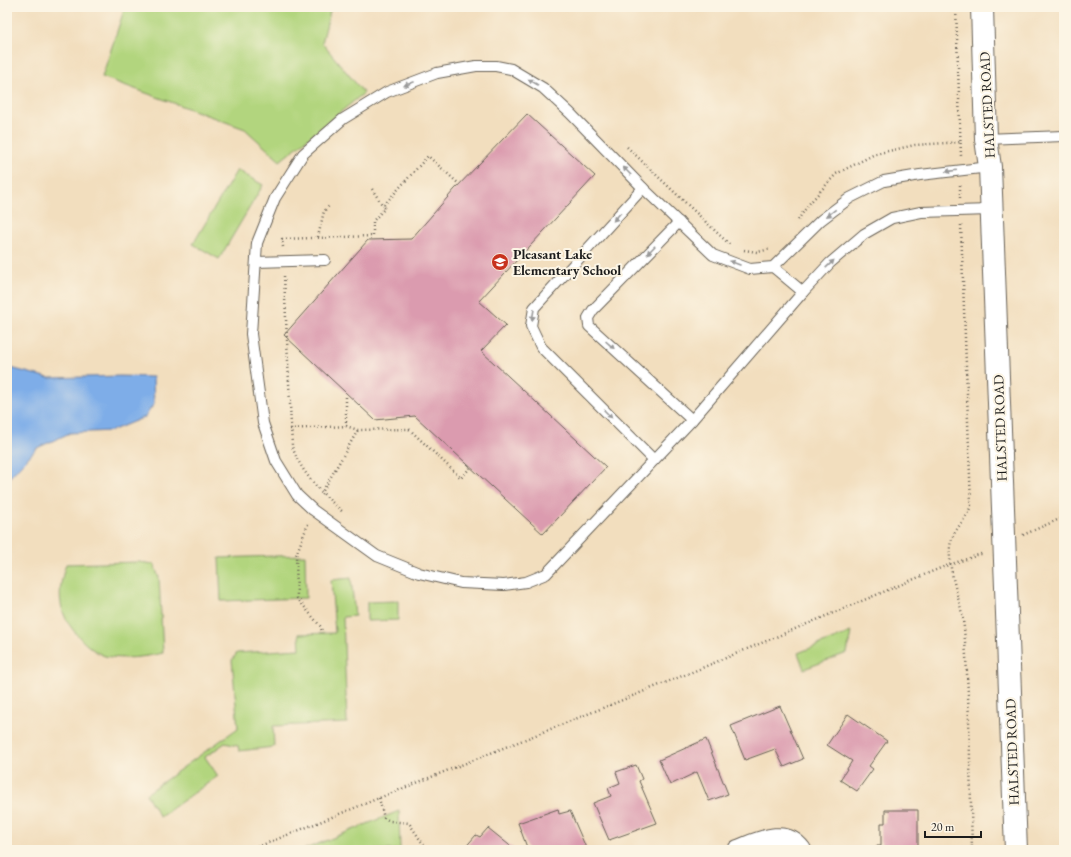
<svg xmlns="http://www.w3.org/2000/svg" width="1071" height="857" font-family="'EB Garamond',serif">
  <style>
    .green { fill: #b2d57e; stroke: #67784d }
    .water { fill: #7eade8; stroke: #4d6482 }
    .building { fill: #db9baf }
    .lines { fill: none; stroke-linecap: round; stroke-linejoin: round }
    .service-casing { stroke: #676055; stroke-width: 12 }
    .minor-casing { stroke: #676055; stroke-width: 22 }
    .tertiary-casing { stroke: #676055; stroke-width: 24 }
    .path { stroke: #676055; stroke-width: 2.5; stroke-dasharray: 1 3; stroke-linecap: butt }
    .service { stroke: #fff; stroke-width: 10 }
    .minor { stroke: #fff; stroke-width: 20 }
    .tertiary { stroke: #fff; stroke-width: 22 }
    .oneway { fill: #999 }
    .labels { text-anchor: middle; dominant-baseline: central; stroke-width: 4; stroke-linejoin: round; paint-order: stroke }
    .street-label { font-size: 14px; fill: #1c1c1c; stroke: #fcf5e5 }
    .poi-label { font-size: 14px; font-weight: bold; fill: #1c1c1c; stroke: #fcf5e5; text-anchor: start }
  </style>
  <rect width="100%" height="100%" fill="#fcf5e5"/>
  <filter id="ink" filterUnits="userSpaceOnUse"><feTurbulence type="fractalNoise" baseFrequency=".025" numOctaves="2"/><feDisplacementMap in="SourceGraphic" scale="8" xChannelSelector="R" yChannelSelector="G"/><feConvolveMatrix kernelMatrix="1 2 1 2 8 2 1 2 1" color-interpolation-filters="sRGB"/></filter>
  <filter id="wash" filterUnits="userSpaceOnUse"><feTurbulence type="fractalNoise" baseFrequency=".012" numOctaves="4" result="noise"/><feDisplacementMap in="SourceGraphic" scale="16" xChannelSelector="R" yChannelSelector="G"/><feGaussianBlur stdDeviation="0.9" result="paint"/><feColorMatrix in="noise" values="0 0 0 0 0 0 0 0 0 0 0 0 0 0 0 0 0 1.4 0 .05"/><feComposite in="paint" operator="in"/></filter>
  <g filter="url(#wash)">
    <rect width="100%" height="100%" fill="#f2debe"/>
    <!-- green -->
    <g class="green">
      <path d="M125 7H331L322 43 364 93 280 161 245 129 102 77Z"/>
      <path d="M237 170 263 185 219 259 193 244Z"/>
      <path d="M305 555 306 598 221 601 219 558Z"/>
      <path d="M139 562 154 564 159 578 163 653C145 657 124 660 105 656 96 653 86 645 80 638 58 615 56 594 66 564Z"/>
      <path d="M351 578 355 616 343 617 347 723 273 726 274 747 239 751 238 746 225 743 205 757 218 776 160 817 146 794 238 728 232 660 237 653 300 649 299 634 335 633 331 580Z"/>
      <path d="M398 601V620L367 621V602Z"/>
      <path d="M851 632 847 653 804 669 798 653Z"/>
      <path d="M399 811 400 850H303Z"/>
    </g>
    <!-- water -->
    <path class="water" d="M7 367 49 378 120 376 153 377 154 404 145 417 111 431 70 433 37 448 7 480Z"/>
    <g id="blocks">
      <!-- building -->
      <g class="building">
        <path d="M527 114 595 176 479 301 506 325 481 351 606 467 543 534 415 416 375 420 284 335 368 240 411 239 455 189Z"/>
        <path d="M780 706 803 759 784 767 775 749 745 760 731 726Z"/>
        <path d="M848 714 887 741 869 766 873 769 857 791 840 780 852 761 827 745Z"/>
        <path d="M706 739 728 794 709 801 697 772 670 785 659 760Z"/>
        <path d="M636 765 642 779 639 781 657 823 609 840 593 803 611 796 608 788 620 783 616 772Z"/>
        <path d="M558 809 559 814 570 811 587 850H565L564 848 528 850 518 823Z"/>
        <path d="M885 810H918V850H876V846H881V823H885Z"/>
        <path d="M488 828 514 849 463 850 476 835 480 837Z"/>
      </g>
    </g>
  </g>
  <g filter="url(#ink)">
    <use href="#blocks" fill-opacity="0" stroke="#676055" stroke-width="1"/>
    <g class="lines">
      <!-- service casing -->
      <g class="service-casing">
        <g id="service">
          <path d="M986 139 1064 136"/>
          <path d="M990 167 920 175 884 181 850 198 821 220 773 267 750 269 713 255 643 188 570 113 543 88 511 69 496 66H476L437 73 387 92 343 119 303 154 275 198 257 243 251 334 263 423 276 461 297 495 313 510 377 556 419 573 461 583 504 585 526 582 546 574 692 420 803 292 830 263 864 234 892 218 921 212 991 210"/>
          <path d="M643 188 534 308 531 326 541 347 654 460"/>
          <path d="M679 222 593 310 588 318 589 326 692 420"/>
          <path d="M256 262 325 260"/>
          <path d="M773 267 803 292"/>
        </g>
      </g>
      <!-- minor casing -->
      <g class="minor-casing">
        <path id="minor" d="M738 850C759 842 785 828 801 850"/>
      </g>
      <!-- tertiary casing -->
      <g class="tertiary-casing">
        <path id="tertiary" d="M982 7 986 139 990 167 1016 850"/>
      </g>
      <!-- path -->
      <g class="path">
        <path d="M956 7 961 156"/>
        <path d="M627 147 730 245"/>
        <path d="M960 185V198"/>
        <path d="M372 189 383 206"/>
        <path d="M798 220 808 205 836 174 875 154 915 145 961 142"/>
        <path d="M961 225 971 505C966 522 951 530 950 548 948 575 962 602 964 628 970 702 970 776 972 850"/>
        <path d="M318 237 324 211 330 205"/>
        <path d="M283 247 282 239 373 236V221L385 208 383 206 428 156 459 184"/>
        <path d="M744 250 757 252 771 249"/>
        <path d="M284 276 292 446C301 473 321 493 343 512"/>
        <path d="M346 426V394"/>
        <path d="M290 429 346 426 358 430 409 429 461 478 470 468"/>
        <path d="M321 494 358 430"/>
        <path d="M308 524 296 555 297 598 321 627 322 633"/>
        <path d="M1023 535 1064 517"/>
        <path d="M379 798 384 818 390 821 409 823 427 850"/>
        <path d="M250 850 697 670 943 567 984 553"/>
      </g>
      <!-- service -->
      <use href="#service" class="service"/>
      <!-- minor -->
      <use href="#minor" class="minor"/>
      <!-- tertiary -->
      <use href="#tertiary" class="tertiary"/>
    </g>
    <!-- one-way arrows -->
    <defs><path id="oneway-solid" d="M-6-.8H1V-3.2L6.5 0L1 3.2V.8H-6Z"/></defs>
    <g class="oneway">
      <use href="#oneway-solid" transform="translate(533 82) rotate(-149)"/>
      <use href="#oneway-solid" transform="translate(409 84) rotate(159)"/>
      <use href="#oneway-solid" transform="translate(627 171) rotate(-134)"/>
      <use href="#oneway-solid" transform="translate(951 171) rotate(173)"/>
      <use href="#oneway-solid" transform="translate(831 213) rotate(142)"/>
      <use href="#oneway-solid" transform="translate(617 217) rotate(132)"/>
      <use href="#oneway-solid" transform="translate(651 250) rotate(134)"/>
      <use href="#oneway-solid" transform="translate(735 263) rotate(-159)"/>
      <use href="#oneway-solid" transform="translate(830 264) rotate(-44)"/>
      <use href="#oneway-solid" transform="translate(533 315) rotate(100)"/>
      <use href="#oneway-solid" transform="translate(610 345) rotate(42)"/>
      <use href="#oneway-solid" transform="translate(608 414) rotate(45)"/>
    </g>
  </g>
  <!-- icons -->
  <defs>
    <g id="school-disc" transform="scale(0.9)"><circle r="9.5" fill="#c8321e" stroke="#fcf5e5"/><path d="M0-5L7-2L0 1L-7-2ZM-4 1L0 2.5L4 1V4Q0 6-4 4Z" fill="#fff"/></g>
  </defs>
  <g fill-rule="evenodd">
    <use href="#school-disc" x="500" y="262"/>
  </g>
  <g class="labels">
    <!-- street labels -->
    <g class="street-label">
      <text transform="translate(987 105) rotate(-93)">HALSTED ROAD</text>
      <text transform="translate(1000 428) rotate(-92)">HALSTED ROAD</text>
      <text transform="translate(1012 752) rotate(-92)">HALSTED ROAD</text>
    </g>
    <!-- poi labels -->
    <g class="poi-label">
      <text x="513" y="254">Pleasant Lake<tspan x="513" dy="16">Elementary School</tspan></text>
    </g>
  </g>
  <!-- margin -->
  <rect width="1071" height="857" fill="none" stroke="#fcf5e5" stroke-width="24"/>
  <!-- scale -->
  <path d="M925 831v6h56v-6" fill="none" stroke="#1c1c1c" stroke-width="2"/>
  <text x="931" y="831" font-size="12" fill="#1c1c1c" stroke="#fcf5e5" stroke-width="3" paint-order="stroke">20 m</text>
</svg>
